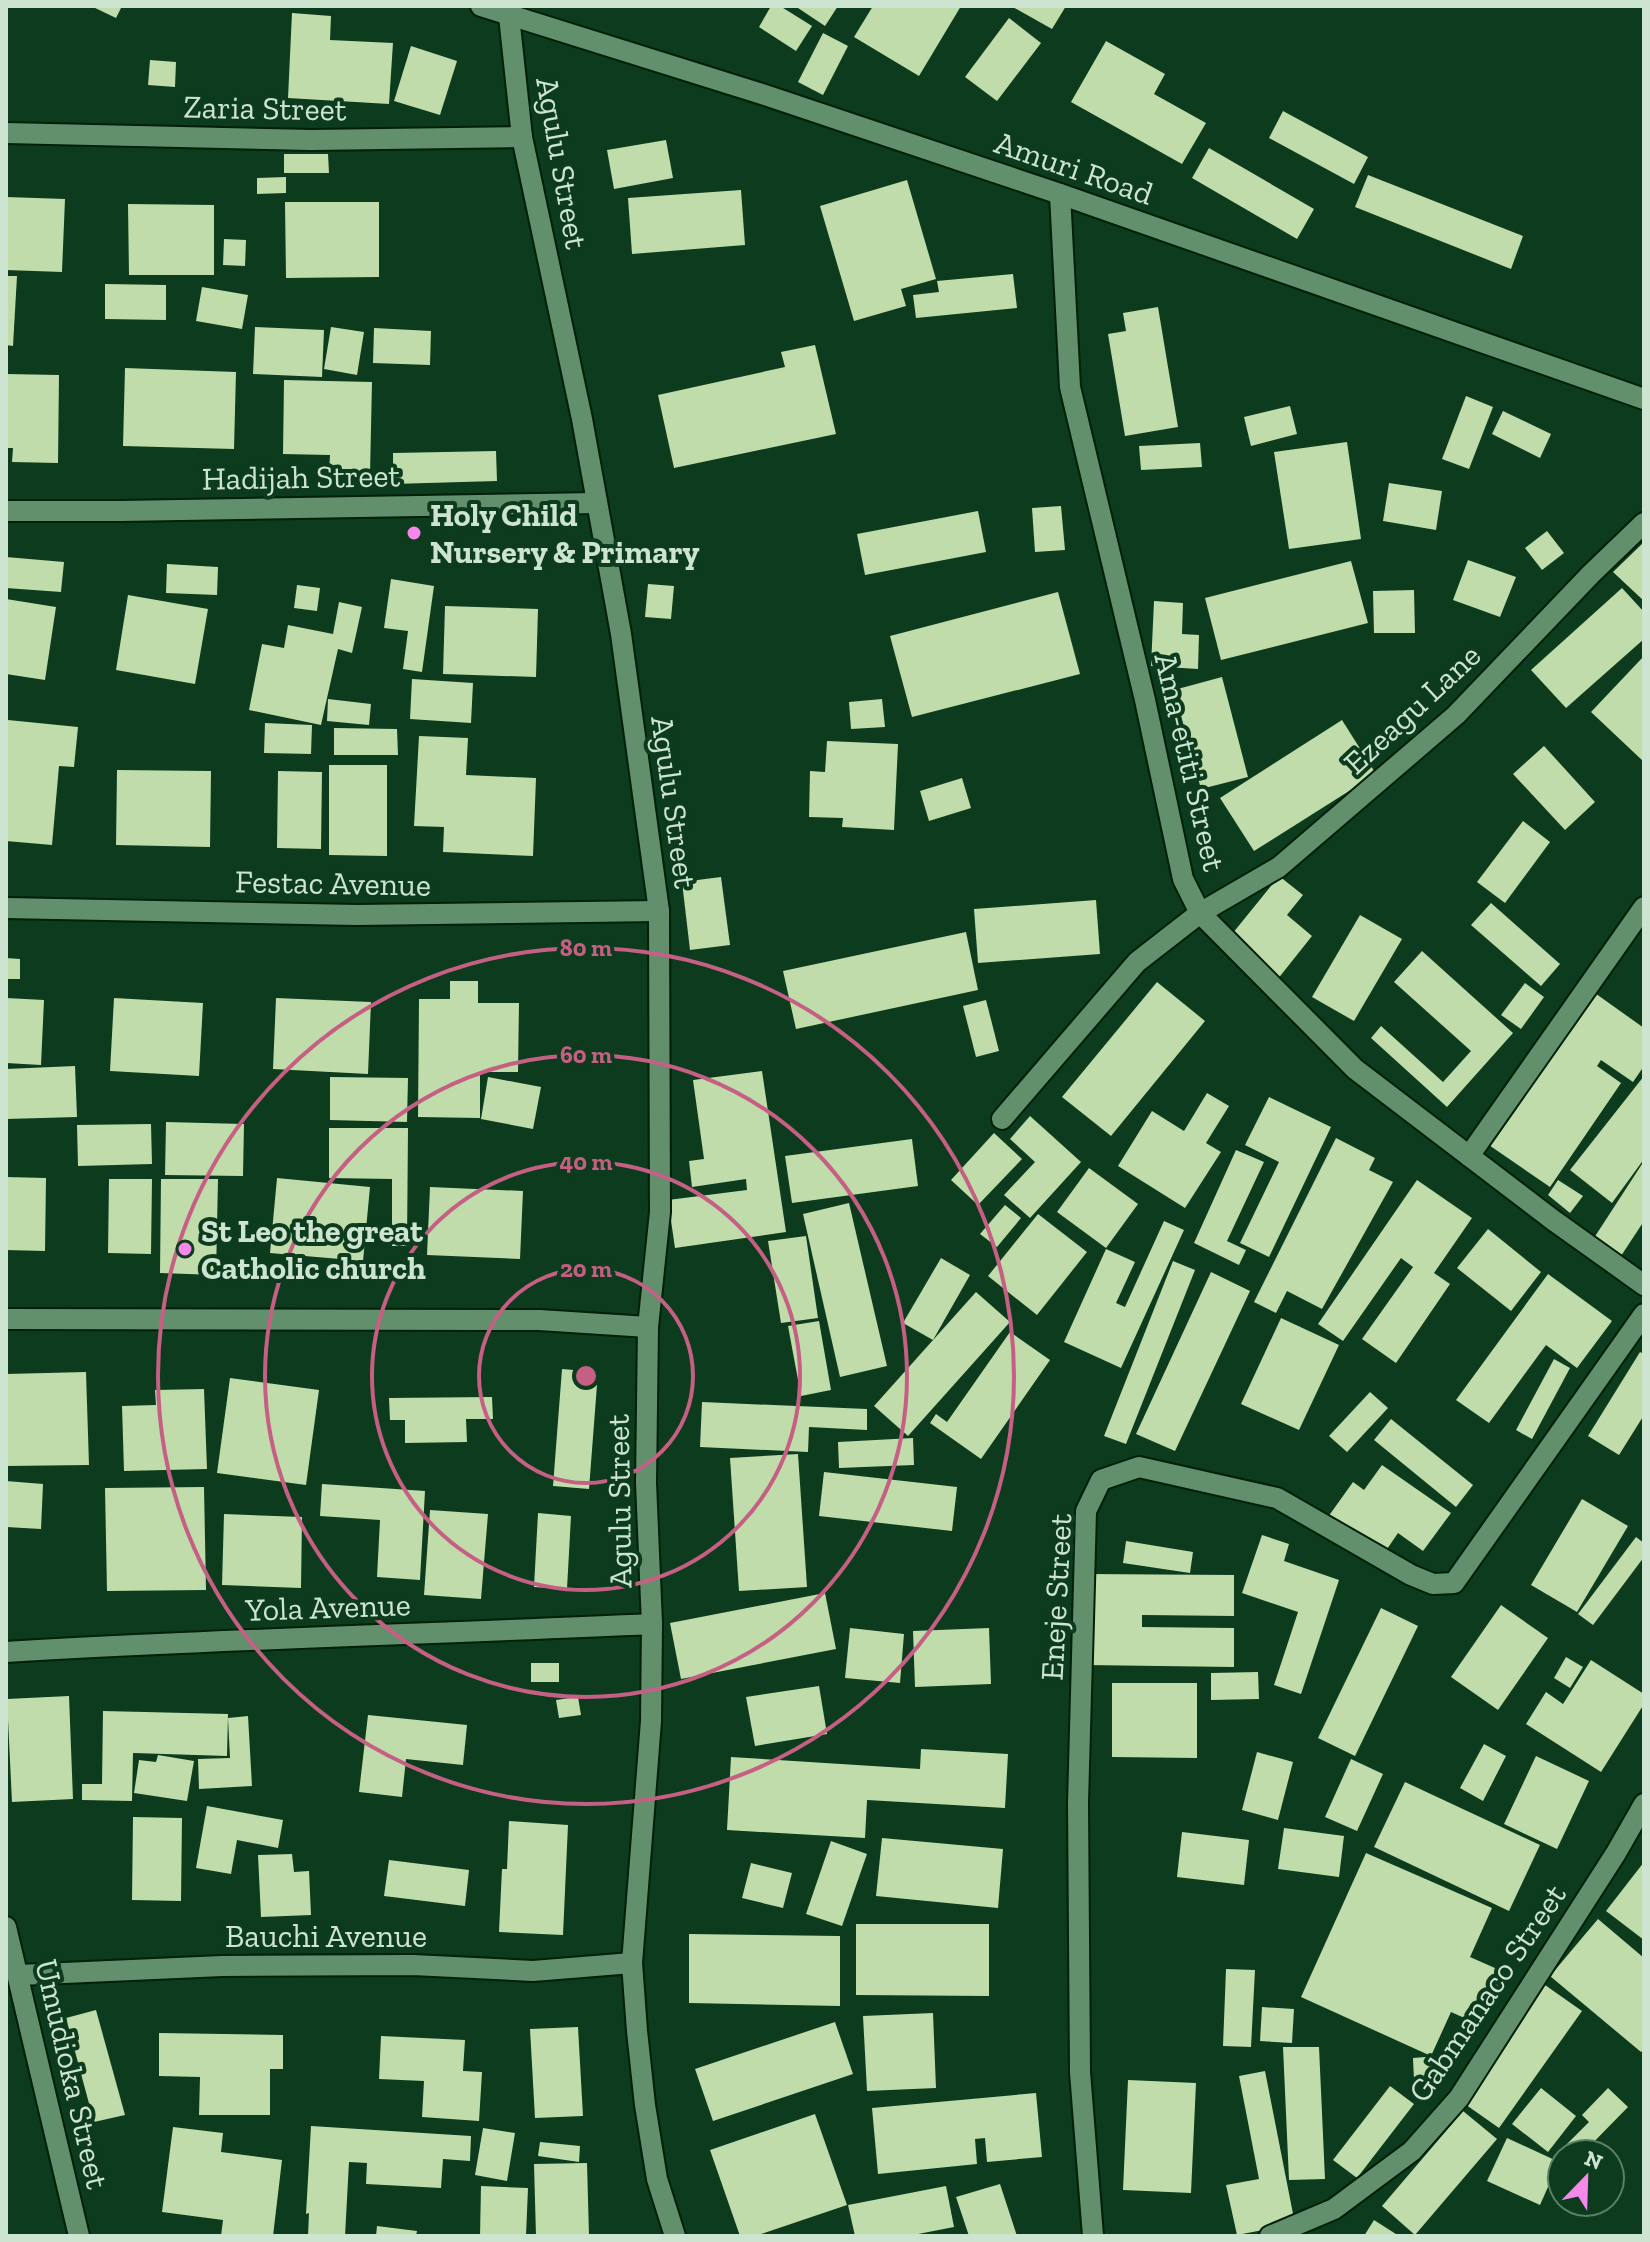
<svg xmlns="http://www.w3.org/2000/svg" width="1650" height="2242" font-family="'Zilla Slab',serif">
  <style>
    .building { fill: #c0dcaa }
    .lines { fill: none; stroke-linecap: round; stroke-linejoin: round }
    .minor-casing { stroke: #00200a; stroke-width: 24 }
    .tertiary-casing { stroke: #00200a; stroke-width: 24 }
    .secondary-casing { stroke: #00200a; stroke-width: 24 }
    .minor { stroke: #62906d; stroke-width: 20 }
    .tertiary { stroke: #62906d; stroke-width: 20 }
    .secondary { stroke: #62906d; stroke-width: 20 }
    .ring { fill: none; stroke: #c65f84; stroke-width: 4 }
    .poi-dot { fill: #f788eb; stroke: #0c3b1d; stroke-width: 3 }
    .labels { text-anchor: middle; dominant-baseline: central; stroke-width: 8; stroke-linejoin: round; paint-order: stroke }
    .street-label { font-size: 32px; fill: #cce4d0; stroke: #0c3b1d }
    .poi-label { font-size: 32px; font-weight: bold; fill: #cce4d0; stroke: #0c3b1d; text-anchor: start }
    .centre { fill: #c65f84; stroke: #0c3b1d; stroke-width: 4 }
    .ring-label { font-size: 24px; text-anchor: middle; font-weight: bold; fill: #c65f84; stroke: #0c3b1d; stroke-width: 8; stroke-linejoin: round; paint-order: stroke }
  </style>
  <rect width="100%" height="100%" fill="#0c3b1d"/>
  <!-- building -->
  <g class="building">
    <path d="M91 6H122L116 18Z"/>
    <path d="M771 6H780L812 26 796 51 759 27Z"/>
    <path d="M795 6H838L825 26Z"/>
    <path d="M873 6H961L919 76 854 37Z"/>
    <path d="M1011 6H1066L1052 29Z"/>
    <path d="M292 13 331 16 330 40 393 43 389 104 288 98Z"/>
    <path d="M1009 18 1041 43 997 101 965 77Z"/>
    <path d="M823 33 848 46 823 95 798 82Z"/>
    <path d="M1106 41 1165 74 1154 94 1206 123 1182 164 1071 102Z"/>
    <path d="M411 46 457 61 440 115 394 101Z"/>
    <path d="M150 60 176 62 175 87 148 85Z"/>
    <path d="M1283 111 1368 157 1354 184 1269 138Z"/>
    <path d="M666 140 673 178 614 189 607 150Z"/>
    <path d="M1209 148 1314 209 1297 239 1192 178Z"/>
    <path d="M284 154H328L329 173H284Z"/>
    <path d="M1368 175 1523 236 1511 269 1355 207Z"/>
    <path d="M286 177V193L257 194V178Z"/>
    <path d="M907 180 936 279 901 289 906 306 854 321 820 206Z"/>
    <path d="M741 190 745 245 632 254 628 198Z"/>
    <path d="M6 197 65 199 62 272 6 270Z"/>
    <path d="M285 202H379V277L286 278Z"/>
    <path d="M128 204 214 205V275H129Z"/>
    <path d="M224 239 246 240 245 266 223 265Z"/>
    <path d="M1013 274 1017 308 916 318 913 295 939 292 937 281Z"/>
    <path d="M6 276H17L13 346 6 345Z"/>
    <path d="M105 284 166 285V320L105 319Z"/>
    <path d="M202 287 248 295 242 329 196 321Z"/>
    <path d="M1158 307 1178 427 1125 436 1108 334 1126 331 1123 313Z"/>
    <path d="M255 327 324 330 322 377 253 374Z"/>
    <path d="M331 327 364 332 357 375 324 369Z"/>
    <path d="M374 328 431 331 430 365 373 363Z"/>
    <path d="M815 345 836 434 674 468 658 395 785 367 781 352Z"/>
    <path d="M125 368 236 372 234 449 123 446Z"/>
    <path d="M6 374 59 375 58 463 12 462 13 448H6Z"/>
    <path d="M284 380 372 382 370 474 329 473 330 455 283 454Z"/>
    <path d="M1466 396 1493 407 1469 469 1442 459Z"/>
    <path d="M1290 406 1297 434 1251 446 1244 417Z"/>
    <path d="M1503 411 1551 434 1540 458 1492 434Z"/>
    <path d="M1347 442 1361 539 1289 549 1274 452Z"/>
    <path d="M1200 443 1202 467 1141 470 1139 446Z"/>
    <path d="M496 451 497 481 393 484V453Z"/>
    <path d="M1389 483 1442 491 1436 530 1383 521Z"/>
    <path d="M1061 506 1065 550 1035 552 1032 508Z"/>
    <path d="M978 511 986 552 865 575 857 534Z"/>
    <path d="M1547 531 1564 553 1542 570 1525 548Z"/>
    <path d="M1644 542V601L1613 572Z"/>
    <path d="M6 557 64 562 61 592 6 588Z"/>
    <path d="M1468 560 1516 577 1500 617 1453 600Z"/>
    <path d="M1351 561 1368 623 1221 660 1205 598Z"/>
    <path d="M167 564 218 567 217 595 166 593Z"/>
    <path d="M391 579 434 586 422 672 403 669 408 631 384 628Z"/>
    <path d="M648 584 674 586 671 619 645 617Z"/>
    <path d="M297 585 320 588 317 611 294 608Z"/>
    <path d="M1622 588 1644 612V639L1566 708 1531 670Z"/>
    <path d="M1414 590 1415 633H1374L1373 591Z"/>
    <path d="M1058 592 1080 674 912 717 890 636Z"/>
    <path d="M128 595 208 609 195 684 116 670Z"/>
    <path d="M6 599 56 607 45 680 6 674Z"/>
    <path d="M1154 601 1183 603 1182 634 1199 635 1198 669 1151 666Z"/>
    <path d="M339 602 362 607 352 653 338 649 321 725 249 710 262 644 284 648 288 625 333 634Z"/>
    <path d="M445 606 538 609 536 677 443 674Z"/>
    <path d="M1644 656V762L1591 712Z"/>
    <path d="M1222 677 1248 777 1201 789 1174 690Z"/>
    <path d="M412 679 473 683 471 723 410 719Z"/>
    <path d="M328 699 371 704 369 725 327 721Z"/>
    <path d="M882 699 885 727 851 729 849 702Z"/>
    <path d="M8 720 78 727 74 767 59 766 52 845 6 841Z"/>
    <path d="M1342 720 1376 774 1254 851 1220 798Z"/>
    <path d="M265 723 312 725 311 754 264 753Z"/>
    <path d="M334 728 397 729 398 755H334Z"/>
    <path d="M419 736 468 738 466 775 536 778 533 856 443 852 444 827 414 826Z"/>
    <path d="M827 741 898 744 894 830 842 827 843 818 809 817 810 771 825 772Z"/>
    <path d="M1544 746 1595 802 1565 830 1513 774Z"/>
    <path d="M329 765H387V856L329 855Z"/>
    <path d="M117 770 211 771 210 847 116 845Z"/>
    <path d="M278 771 322 772 321 849 277 848Z"/>
    <path d="M962 778 971 808 929 821 920 791Z"/>
    <path d="M1523 821 1550 842 1505 903 1477 882Z"/>
    <path d="M1279 876 1303 895 1287 915 1312 936 1277 980 1228 939Z"/>
    <path d="M721 877 730 945 690 950 682 882Z"/>
    <path d="M1096 900 1100 954 978 963 974 909Z"/>
    <path d="M1491 903 1560 964 1541 986 1471 925Z"/>
    <path d="M1360 915 1402 939 1354 1021 1312 997Z"/>
    <path d="M966 932 978 990 796 1029 783 971Z"/>
    <path d="M1422 951 1513 1033 1447 1107 1371 1038 1381 1026 1443 1082 1471 1051 1394 982Z"/>
    <path d="M6 958 20 959V979H6Z"/>
    <path d="M450 981H478V1003H519L518 1072H480V1118L418 1117 419 999H450Z"/>
    <path d="M1157 982 1205 1021 1111 1136 1062 1097Z"/>
    <path d="M1525 983 1544 997 1521 1029 1501 1015Z"/>
    <path d="M1592 991 1644 1028V1066L1633 1082 1601 1060 1597 1066 1621 1083 1550 1187 1486 1143Z"/>
    <path d="M6 998 44 1000 41 1065 6 1063Z"/>
    <path d="M114 998 203 1003 199 1076 110 1071Z"/>
    <path d="M276 998 371 1002 368 1074 273 1069Z"/>
    <path d="M986 1000 999 1051 976 1057 963 1006Z"/>
    <path d="M75 1066 77 1117 7 1119 6 1069Z"/>
    <path d="M762 1071 786 1232 675 1248 668 1200 747 1190 746 1179 692 1187 689 1161 704 1159 693 1080Z"/>
    <path d="M1644 1076V1159L1612 1203 1570 1170Z"/>
    <path d="M330 1077 408 1078 407 1122 330 1120Z"/>
    <path d="M488 1077 541 1087 533 1129 481 1119Z"/>
    <path d="M1207 1093 1229 1106 1206 1143 1221 1152 1185 1208 1118 1166 1152 1111 1184 1131Z"/>
    <path d="M1269 1097 1331 1127 1269 1257 1240 1243 1279 1162 1245 1145Z"/>
    <path d="M1030 1116 1081 1162 1030 1218 1004 1195 1035 1162 1010 1139Z"/>
    <path d="M166 1122 244 1124 243 1176 165 1175Z"/>
    <path d="M151 1124 152 1164 78 1166 77 1125Z"/>
    <path d="M329 1128H408L407 1246H392V1179L329 1178Z"/>
    <path d="M994 1133 1022 1159 978 1205 951 1180Z"/>
    <path d="M1336 1138 1375 1158 1369 1170 1393 1182 1322 1309 1287 1291 1276 1313 1254 1302Z"/>
    <path d="M912 1139 918 1186 792 1203 785 1156Z"/>
    <path d="M1236 1150 1264 1162 1227 1241 1246 1250 1239 1265 1194 1243Z"/>
    <path d="M1644 1161V1221L1619 1259 1592 1241Z"/>
    <path d="M1089 1168 1138 1204 1106 1248 1057 1212Z"/>
    <path d="M6 1177 46 1178 45 1251 6 1250Z"/>
    <path d="M277 1178 370 1187 363 1261 270 1253Z"/>
    <path d="M109 1179H152L151 1254 108 1253Z"/>
    <path d="M161 1179H218L216 1275 160 1273Z"/>
    <path d="M1417 1180 1472 1218 1434 1273 1450 1284 1396 1363 1362 1339 1413 1267 1401 1258 1343 1341 1318 1324Z"/>
    <path d="M1558 1180 1583 1196 1570 1213 1548 1195Z"/>
    <path d="M430 1187 523 1191 520 1259 427 1255Z"/>
    <path d="M849 1203 887 1366 840 1377 803 1214Z"/>
    <path d="M1005 1205 1021 1218 997 1247 980 1234Z"/>
    <path d="M1038 1214 1087 1252 1037 1315 988 1276Z"/>
    <path d="M1164 1221 1184 1230 1121 1368 1064 1342 1106 1249 1135 1262 1116 1303 1125 1307Z"/>
    <path d="M1488 1229 1541 1272 1511 1311 1457 1268Z"/>
    <path d="M806 1236 818 1318 781 1323 768 1241Z"/>
    <path d="M941 1258 970 1275 933 1340 903 1323Z"/>
    <path d="M1173 1261 1195 1270 1126 1444 1104 1436Z"/>
    <path d="M1211 1272 1250 1291 1175 1451 1136 1434Z"/>
    <path d="M1548 1274 1612 1321 1577 1368 1546 1345 1489 1423 1456 1400Z"/>
    <path d="M976 1292 1010 1322 908 1436 874 1406Z"/>
    <path d="M1281 1318 1339 1345 1299 1430 1241 1404Z"/>
    <path d="M819 1321 831 1390 801 1396 788 1326Z"/>
    <path d="M1010 1332 1050 1360 981 1459 930 1423 936 1414 947 1422Z"/>
    <path d="M1640 1352 1644 1354V1415L1619 1455 1588 1436Z"/>
    <path d="M1554 1359 1570 1368 1532 1439 1516 1430Z"/>
    <path d="M562 1369 598 1372 589 1489 553 1486Z"/>
    <path d="M86 1372 89 1465 6 1466V1374Z"/>
    <path d="M230 1378 319 1390 306 1485 217 1473Z"/>
    <path d="M204 1389 207 1469 124 1471 122 1406 156 1405 155 1390Z"/>
    <path d="M1370 1392 1388 1408 1347 1452 1329 1436Z"/>
    <path d="M492 1397 493 1419H466L467 1442 405 1443V1420H390L389 1398Z"/>
    <path d="M702 1402 867 1409V1430L809 1427 808 1452 700 1447Z"/>
    <path d="M1391 1419 1473 1485 1456 1507 1374 1440Z"/>
    <path d="M913 1438 914 1465 839 1468 838 1442Z"/>
    <path d="M798 1454 807 1587 739 1591 730 1458Z"/>
    <path d="M1382 1465 1451 1513 1423 1551 1398 1533 1383 1555 1328 1517 1353 1482 1364 1490Z"/>
    <path d="M824 1472 957 1487 952 1531 819 1516Z"/>
    <path d="M6 1481 43 1484 41 1529 6 1527Z"/>
    <path d="M322 1484 425 1491 420 1580 377 1577 380 1520 320 1516Z"/>
    <path d="M204 1487 206 1590 107 1591 105 1488Z"/>
    <path d="M1582 1499 1628 1526 1577 1612 1531 1585Z"/>
    <path d="M430 1510 488 1514 481 1599 424 1595Z"/>
    <path d="M538 1513 571 1516 567 1589 534 1587Z"/>
    <path d="M224 1514 302 1517 301 1588 222 1585Z"/>
    <path d="M1262 1535 1289 1544 1284 1561 1339 1580 1301 1694 1274 1685 1298 1612 1242 1593Z"/>
    <path d="M1636 1537 1644 1543V1557L1593 1625 1578 1614Z"/>
    <path d="M1126 1541 1193 1552 1190 1573 1123 1563Z"/>
    <path d="M1085 1574 1234 1575V1616L1142 1615V1627L1234 1628V1667L1085 1665Z"/>
    <path d="M825 1593 836 1649 681 1679 670 1623Z"/>
    <path d="M1501 1605 1548 1638 1498 1710 1451 1677Z"/>
    <path d="M1381 1608 1418 1626 1355 1756 1318 1738Z"/>
    <path d="M850 1628 904 1634 900 1683 845 1678Z"/>
    <path d="M989 1628 991 1684 915 1687 913 1631Z"/>
    <path d="M1566 1657 1583 1667 1570 1688 1554 1678Z"/>
    <path d="M1591 1660 1644 1694V1704L1601 1772 1526 1724 1546 1692 1563 1704Z"/>
    <rect x="531" y="1663" width="28" height="19"/>
    <path d="M1258 1672 1259 1699 1211 1700V1673Z"/>
    <path d="M1112 1683H1197V1758L1112 1757Z"/>
    <path d="M819 1686 827 1734 755 1746 746 1697Z"/>
    <path d="M69 1696 73 1799 12 1802 7 1699Z"/>
    <path d="M578 1697 581 1715 559 1718 556 1700Z"/>
    <path d="M103 1711 228 1714 227 1756 133 1753 132 1801 82 1800V1784H102Z"/>
    <path d="M368 1715 467 1725 463 1765 406 1759 402 1797 359 1792Z"/>
    <path d="M248 1716 252 1786 199 1789 198 1759 230 1758 228 1718Z"/>
    <path d="M1484 1744 1506 1756 1483 1801 1460 1788Z"/>
    <path d="M921 1749 1008 1754 1005 1808 867 1800 865 1838 727 1830 731 1757 920 1769Z"/>
    <path d="M1257 1752 1293 1762 1278 1820 1242 1810Z"/>
    <path d="M158 1755 194 1761 187 1801 134 1793 139 1760 156 1762Z"/>
    <path d="M1536 1756 1589 1781 1557 1849 1504 1824Z"/>
    <path d="M1351 1759 1383 1774 1357 1831 1325 1817Z"/>
    <path d="M1405 1782 1540 1845 1509 1911 1374 1847Z"/>
    <path d="M207 1806 283 1820 278 1848 237 1840 231 1874 196 1868Z"/>
    <path d="M133 1817 182 1818 181 1901 132 1900Z"/>
    <path d="M509 1821 568 1825 563 1935 499 1932 502 1869H507Z"/>
    <path d="M1284 1828 1344 1836 1339 1877 1278 1869Z"/>
    <path d="M1182 1832 1249 1840 1244 1885 1177 1877Z"/>
    <path d="M882 1838 1003 1849 998 1908 876 1896Z"/>
    <path d="M831 1841 867 1854 842 1926 806 1914Z"/>
    <path d="M1366 1853 1492 1908 1470 1957 1504 1972 1480 2025 1451 2012 1431 2056 1301 1997Z"/>
    <path d="M292 1854 294 1872 309 1871 311 1915 261 1917 258 1855Z"/>
    <path d="M389 1860 469 1870 465 1906 384 1896Z"/>
    <path d="M1644 1862V1940L1606 1911Z"/>
    <path d="M751 1863 792 1873 783 1908 742 1898Z"/>
    <path d="M1598 1919 1644 1958V2049L1641 2052 1550 1976Z"/>
    <path d="M856 1924H989V1996L856 1995Z"/>
    <path d="M689 1934 840 1936V2006L689 2003Z"/>
    <path d="M1226 1969 1255 1970 1251 2047 1223 2046Z"/>
    <path d="M1545 1985 1582 2011 1499 2128 1462 2102Z"/>
    <path d="M1262 2007 1294 2009 1292 2043 1260 2041Z"/>
    <path d="M96 2010 125 2115 94 2122 66 2018Z"/>
    <path d="M933 2013 936 2088 867 2091 863 2016Z"/>
    <path d="M835 2022 853 2074 713 2121 695 2069Z"/>
    <path d="M578 2027 583 2116 535 2118 530 2029Z"/>
    <path d="M159 2033 283 2035V2069H270V2115H199L200 2077 159 2076Z"/>
    <path d="M381 2036 465 2040 463 2071 482 2072 479 2121 422 2117 424 2081 379 2079Z"/>
    <path d="M1283 2047H1319L1325 2179 1289 2180Z"/>
    <path d="M1438 2056 1440 2078 1414 2080 1413 2058Z"/>
    <path d="M1265 2071 1295 2224 1237 2235 1226 2185 1259 2179 1239 2076Z"/>
    <path d="M1128 2080 1196 2083 1191 2193 1123 2190Z"/>
    <path d="M1390 2086 1414 2104 1357 2178 1333 2160Z"/>
    <path d="M1541 2088 1576 2116 1548 2152 1512 2124Z"/>
    <path d="M1608 2088 1628 2107 1582 2154H1562V2158L1557 2154 1589 2122 1582 2115Z"/>
    <path d="M1036 2093 1042 2157 987 2162 985 2138 975 2139 977 2164 878 2174 872 2108Z"/>
    <path d="M1463 2111 1497 2139 1415 2235 1382 2206Z"/>
    <path d="M815 2114 847 2205 755 2236H740L710 2150Z"/>
    <path d="M311 2126 471 2136 470 2161 443 2159 441 2188 366 2184 367 2163 349 2162 345 2236H308L309 2213 306 2214Z"/>
    <path d="M173 2127 223 2133 221 2152 282 2160 273 2236H221L223 2220 162 2212Z"/>
    <path d="M483 2128 515 2133 507 2181 475 2175Z"/>
    <path d="M1507 2138 1559 2162 1540 2205 1487 2181Z"/>
    <path d="M540 2142 580 2146 579 2162 538 2156Z"/>
    <path d="M587 2163 589 2236H536L534 2164Z"/>
    <path d="M1000 2184 1017 2236H969L956 2197Z"/>
    <path d="M481 2186 528 2188 526 2236H480Z"/>
    <path d="M946 2186 954 2227 908 2236H855L848 2205Z"/>
    <path d="M1374 2220 1399 2236H1364Z"/>
    <path d="M377 2226 417 2231 416 2236H376Z"/>
  </g>
  <g class="lines">
    <!-- minor casing -->
    <g class="minor-casing">
      <g id="minor">
        <path d="M506 6 509 16 522 137 582 419 621 634 659 911 660 1212 648 1327 646 1483 652 1624 651 1721 632 1963 637 2031 645 2105 657 2179 675 2236"/>
        <path d="M6 133 311 140 522 137"/>
        <path d="M6 511H120L597 503"/>
        <path d="M6 908 357 915 659 911"/>
        <path d="M1002 1119 1137 962 1200 913 1279 867 1456 715 1591 574 1644 523"/>
        <path d="M1469 1156 1644 907"/>
        <path d="M6 1319 539 1320 648 1327"/>
        <path d="M6 1652C221 1639 436 1634 652 1624"/>
        <path d="M6 1927 79 2236"/>
        <path d="M19 1975 222 1966 413 1965 533 1971 632 1963"/>
        <path d="M1093 2236 1080 2072 1078 1803 1086 1511 1101 1480 1139 1467 1277 1498 1411 1575 1433 1584 1454 1583 1644 1314"/>
        <path d="M1270 2236 1334 2209 1412 2151 1459 2098 1616 1853 1644 1804"/>
      </g>
    </g>
    <!-- tertiary casing -->
    <g class="tertiary-casing">
      <path id="tertiary" d="M1060 194 1070 387 1145 700 1183 879 1200 913 1355 1069 1553 1220 1644 1285"/>
    </g>
    <!-- secondary casing -->
    <g class="secondary-casing">
      <path id="secondary" d="M481 6 765 95 1060 194 1644 399"/>
    </g>
    <!-- minor -->
    <use href="#minor" class="minor"/>
    <!-- tertiary -->
    <use href="#tertiary" class="tertiary"/>
    <!-- secondary -->
    <use href="#secondary" class="secondary"/>
  </g>
  <!-- distance rings -->
  <g class="ring">
    <circle cx="586" cy="1376" r="107"/>
    <circle cx="586" cy="1376" r="214"/>
    <circle cx="586" cy="1376" r="321"/>
    <circle cx="586" cy="1376" r="428"/>
  </g>
  <!-- markers -->
  <g class="poi-dot">
    <circle cx="414" cy="533" r="8"/>
    <circle cx="185" cy="1249" r="8"/>
  </g>
  <g class="labels">
    <!-- street labels -->
    <g class="street-label">
      <text transform="translate(265 108) rotate(1)">Zaria Street</text>
      <text transform="translate(562 163) rotate(80)">Agulu Street</text>
      <text transform="translate(1074 168) rotate(19)">Amuri Road</text>
      <text transform="translate(301 477) rotate(-1)">Hadijah Street</text>
      <text transform="translate(1412 709) rotate(-43)">Ezeagu Lane</text>
      <text transform="translate(1190 762) rotate(77)">Ama-etiti Street</text>
      <text transform="translate(674 802) rotate(82)">Agulu Street</text>
      <text transform="translate(333 883) rotate(1)">Festac Avenue</text>
      <text transform="translate(619 1501) rotate(-91)">Agulu Street</text>
      <text transform="translate(1056 1597) rotate(-87)">Eneje Street</text>
      <text transform="translate(328 1607) rotate(-2)">Yola Avenue</text>
      <text x="326" y="1936">Bauchi Avenue</text>
      <text transform="translate(1487 1993) rotate(-56)">Gabmanaco Street</text>
      <text transform="translate(72 2074) rotate(77)">Umudioka Street</text>
    </g>
    <!-- poi labels -->
    <g class="poi-label">
      <text x="430" y="515">Holy Child<tspan x="430" dy="37">Nursery &amp; Primary</tspan></text>
      <text x="201" y="1231">St Leo the great<tspan x="201" dy="37">Catholic church</tspan></text>
    </g>
  </g>
  <circle cx="586" cy="1376" r="12" class="centre"/>
  <g class="ring-label">
    <text x="586" y="956">80 m</text>
    <text x="586" y="1063">60 m</text>
    <text x="586" y="1170">40 m</text>
    <text x="586" y="1277">20 m</text>
  </g>
  <!-- border -->
  <rect width="1650" height="2242" fill="none" stroke="#cce4d0" stroke-width="16"/>
  <!-- north arrow -->
  <g transform="translate(1586 2178) rotate(23)"><circle r="38" fill="#0c3b1d" stroke="#597f65" stroke-width="2"/>
  <path d="M0-6L14 30L0 20L-14 30Z" fill="#f788eb"/>
  <text y="-12" font-size="22" font-weight="bold" text-anchor="middle" fill="#cce4d0">N</text>
  </g>
</svg>
